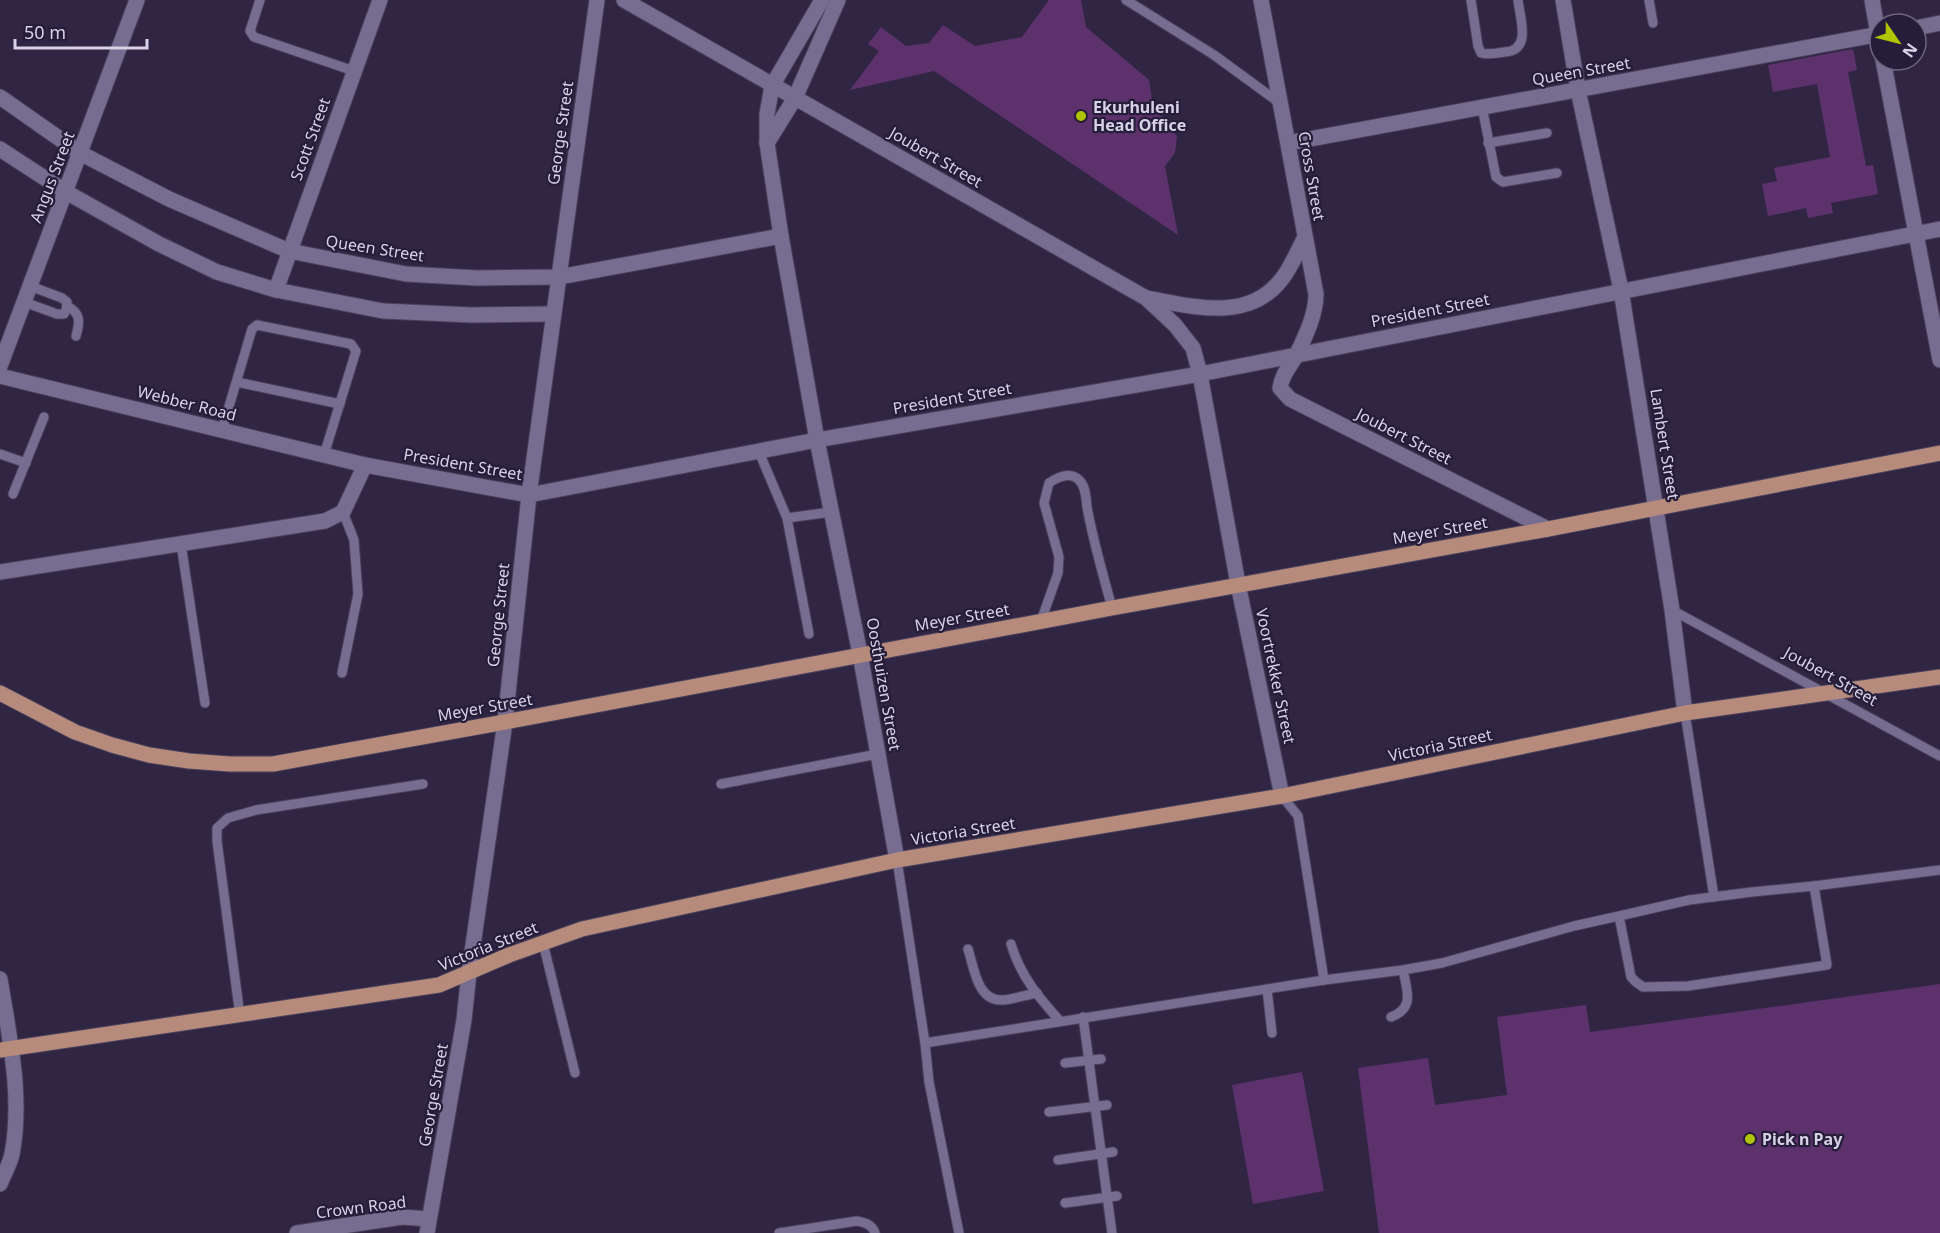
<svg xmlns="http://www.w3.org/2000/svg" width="1940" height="1233" font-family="'Noto Sans',sans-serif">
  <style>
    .building { fill: #5d326c }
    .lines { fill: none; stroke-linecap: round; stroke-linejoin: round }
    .lane-casing { stroke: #4a415b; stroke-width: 11 }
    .street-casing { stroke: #4a415b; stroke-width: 17 }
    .secondary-casing { stroke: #4a415b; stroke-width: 17 }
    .primary-casing { stroke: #4a415b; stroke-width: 17 }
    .lane { stroke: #776d90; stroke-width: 9 }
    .street { stroke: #776d90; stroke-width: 15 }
    .secondary { stroke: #776d90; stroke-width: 15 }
    .primary { stroke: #b68b7c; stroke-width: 15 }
    .poi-dot { fill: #b0c501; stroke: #261d3a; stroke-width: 2 }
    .labels { text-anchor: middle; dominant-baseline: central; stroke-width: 4.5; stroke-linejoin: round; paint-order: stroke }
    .street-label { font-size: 16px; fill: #d7d2e6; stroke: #261d3a }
    .poi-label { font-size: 16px; font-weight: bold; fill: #d7d2e6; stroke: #261d3a; text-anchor: start }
  </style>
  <rect width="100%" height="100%" fill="#302644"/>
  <!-- building -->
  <g class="building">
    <path d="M1049 0H1081L1086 27 1149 80 1154 112 1168 120 1177 137 1175 153 1165 166 1178 235 934 71 850 90 879 51 868 44 881 27 906 46 929 43 943 25 975 46 1022 37Z"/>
    <path d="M1853 49 1857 70 1848 72 1866 166 1873 165 1878 194 1831 203 1833 213 1808 218 1806 208 1768 216 1762 184 1777 181 1774 168 1830 157 1817 84 1773 92 1768 65Z"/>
    <path d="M1940 984V1233H1379L1358 1068 1428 1058 1435 1105 1507 1095 1497 1017 1586 1005 1590 1032Z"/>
    <path d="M1302 1072 1324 1191 1253 1204 1232 1085Z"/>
  </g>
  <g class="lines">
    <!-- lane casing -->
    <g class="lane-casing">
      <g id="lane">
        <path d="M260 0 250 31 254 37 354 71"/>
        <path d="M1126 0 1214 55 1281 104"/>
        <path d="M1471 0 1478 46 1481 53C1489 55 1497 53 1505 52 1532 50 1520 19 1518 0"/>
        <path d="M1649 0 1653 23"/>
        <path d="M1482 107 1496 177 1503 182 1557 173"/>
        <path d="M1488 143 1547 133"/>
        <path d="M24 302 57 314H64L66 310 67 302 62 298 30 286"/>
        <path d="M67 306C81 313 80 322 76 336"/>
        <path d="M237 382 340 404"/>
        <path d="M222 430 252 329 257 325 351 344 356 351 324 455"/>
        <path d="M759 452 787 518 809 634"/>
        <path d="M0 454 26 463"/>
        <path d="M13 494 44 417"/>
        <path d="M787 518 831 512"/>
        <path d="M181 544 205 703"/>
        <path d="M1672 610 1940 756"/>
        <path d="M1041 621 1058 573 1059 557 1044 503 1049 483C1058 477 1070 471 1079 480 1086 486 1086 499 1087 507 1093 541 1103 574 1112 608"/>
        <path d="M342 673 358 594 354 540 343 512"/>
        <path d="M1685 713 1714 897"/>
        <path d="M721 784 878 754"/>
        <path d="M1282 796 1298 816 1324 980"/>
        <path d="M897 860 925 1043 929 1082 959 1233"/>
        <path d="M1814 886 1940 870"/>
        <path d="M543 943 575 1073"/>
        <path d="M1011 944C1020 975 1039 998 1060 1021"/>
        <path d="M968 949C974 967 977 1002 1003 1000 1014 999 1026 995 1037 993"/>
        <path d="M1267 989 1272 1033"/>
        <path d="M240 1016 217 841V828L228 818 256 810 423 784"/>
        <path d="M1083 1017 1112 1233"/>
        <path d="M1391 1017C1415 1008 1407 991 1403 970"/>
        <path d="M925 1043 1324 980 1403 970 1442 963 1574 926 1619 916 1631 977 1636 982 1643 987 1688 986 1827 965 1814 886 1752 892 1689 900 1619 916"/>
        <path d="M1065 1063 1101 1059"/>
        <path d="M1049 1112 1107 1105"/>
        <path d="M1058 1160 1113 1152"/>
        <path d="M1065 1203 1117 1196"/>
        <path d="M779 1233 857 1221C865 1223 872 1224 875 1233"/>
      </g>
    </g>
    <!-- street casing -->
    <g class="street-casing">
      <g id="street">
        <path d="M822 0 772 86 767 114V143L781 236 817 440 860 654 897 860"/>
        <path d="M1261 0 1316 294C1316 314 1306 335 1297 354 1291 366 1282 373 1280 388L1290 399 1548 529"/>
        <path d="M1563 0 1578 90 1621 290 1672 610 1685 713"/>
        <path d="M1872 0 1880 45"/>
        <path d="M1916 28 1940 23"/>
        <path d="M1883 60 1940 360"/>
        <path d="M0 97 80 153 169 199 289 251 406 274 477 278 559 277 781 236"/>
        <path d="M767 143 795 98 838 0"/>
        <path d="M1288 143 1880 34"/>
        <path d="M0 149 66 192 159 244 217 272 276 290 383 311 471 315 553 314"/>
        <path d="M276 290 380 0"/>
        <path d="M1146 298C1192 306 1247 323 1281 280 1291 268 1297 252 1304 239"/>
        <path d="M0 366 137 0"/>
        <path d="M1200 374 1238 584 1282 796"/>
        <path d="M0 572 325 521 343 512 365 465"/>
        <path d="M0 979C9 1036 23 1096 12 1154 10 1164 4 1174 0 1184"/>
        <path d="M297 1233 402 1217 429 1219"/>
        <path d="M427 1233 464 1020 469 973 505 722 529 495 597 0"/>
      </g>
    </g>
    <!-- secondary casing -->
    <g class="secondary-casing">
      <g id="secondary">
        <path d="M624 0 1146 298 1175 325 1193 348 1200 374"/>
        <path d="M0 376 365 465 529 495 817 440 1200 374 1940 229"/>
      </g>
    </g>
    <!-- primary casing -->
    <g class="primary-casing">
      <g id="primary">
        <path d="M0 693 75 732 112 745 149 755 189 761 230 764H273L505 722 1112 608 1548 529 1940 453"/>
        <path d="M0 1050 439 985 509 955 582 929 897 860 1282 796 1685 713 1940 677"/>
      </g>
    </g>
    <!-- lane -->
    <use href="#lane" class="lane"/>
    <!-- street -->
    <use href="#street" class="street"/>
    <!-- secondary -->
    <use href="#secondary" class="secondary"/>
    <!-- primary -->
    <use href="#primary" class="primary"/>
  </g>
  <!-- markers -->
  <g class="poi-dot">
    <circle cx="1081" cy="116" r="6"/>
    <circle cx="1750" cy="1139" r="6"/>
  </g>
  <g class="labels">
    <!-- street labels -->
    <g class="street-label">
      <text transform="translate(1581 71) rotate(-10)">Queen Street</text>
      <text transform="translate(560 133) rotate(-82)">George Street</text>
      <text transform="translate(310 139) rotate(-70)">Scott Street</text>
      <text transform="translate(936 157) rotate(30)">Joubert Street</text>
      <text transform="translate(1312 176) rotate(80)">Cross Street</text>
      <text transform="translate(52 177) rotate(-69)">Angus Street</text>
      <text transform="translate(375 248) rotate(9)">Queen Street</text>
      <text transform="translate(1430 310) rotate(-11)">President Street</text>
      <text transform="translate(952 398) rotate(-10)">President Street</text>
      <text transform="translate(187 403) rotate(14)">Webber Road</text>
      <text transform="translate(1404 436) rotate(27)">Joubert Street</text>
      <text transform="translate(1665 444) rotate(81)">Lambert Street</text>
      <text transform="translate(463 464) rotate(10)">President Street</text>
      <text transform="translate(1440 530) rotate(-10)">Meyer Street</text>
      <text transform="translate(498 615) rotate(-84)">George Street</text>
      <text transform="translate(962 617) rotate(-10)">Meyer Street</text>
      <text transform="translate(1276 676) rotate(78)">Voortrekker Street</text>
      <text transform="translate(1831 676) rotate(29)">Joubert Street</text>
      <text transform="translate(884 684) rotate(80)">Oosthuizen Street</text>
      <text transform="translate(485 707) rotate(-10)">Meyer Street</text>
      <text transform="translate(1440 745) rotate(-12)">Victoria Street</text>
      <text transform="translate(963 831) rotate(-9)">Victoria Street</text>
      <text transform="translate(488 946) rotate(-22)">Victoria Street</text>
      <text transform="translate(433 1095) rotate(-80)">George Street</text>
      <text transform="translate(361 1207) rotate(-7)">Crown Road</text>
    </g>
    <!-- poi labels -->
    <g class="poi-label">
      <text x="1093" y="107">Ekurhuleni<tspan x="1093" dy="18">Head Office</tspan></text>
      <text x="1762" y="1139">Pick n Pay</text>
    </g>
  </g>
  <!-- north arrow -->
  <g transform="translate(1898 42) rotate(125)"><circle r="28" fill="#261d3a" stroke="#6d657f" stroke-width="1.5"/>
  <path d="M0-4.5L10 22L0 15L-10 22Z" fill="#b0c501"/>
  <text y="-9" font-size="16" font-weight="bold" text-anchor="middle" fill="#d7d2e6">N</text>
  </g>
  <!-- scale -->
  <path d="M15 39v9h132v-9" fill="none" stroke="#d7d2e6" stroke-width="3"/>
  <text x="24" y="39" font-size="18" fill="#d7d2e6" stroke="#261d3a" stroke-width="4.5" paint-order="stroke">50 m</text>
</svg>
